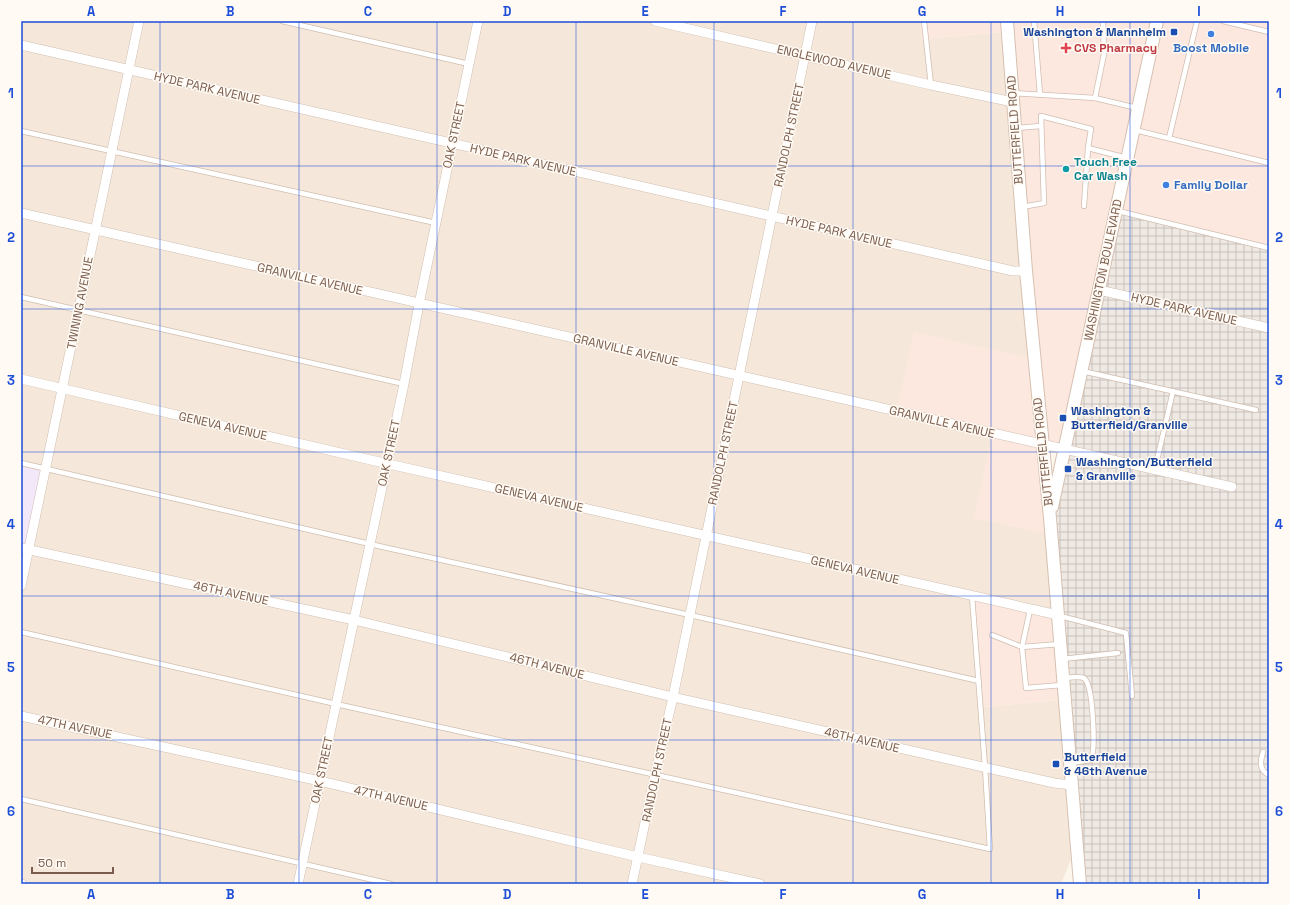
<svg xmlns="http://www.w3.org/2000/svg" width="1290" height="905" font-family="'Space Grotesk',sans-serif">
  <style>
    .residential { fill: #f5e8da }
    .commercial { fill: #fde8e0 }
    .industrial { fill: url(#industrial-grid) }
    .education { fill: #f3e8fa }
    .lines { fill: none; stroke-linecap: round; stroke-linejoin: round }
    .service-casing { stroke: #d1beb0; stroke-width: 6 }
    .minor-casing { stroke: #d1beb0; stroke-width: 10 }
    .secondary-casing { stroke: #d6c0b0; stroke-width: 14 }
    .service { stroke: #fff; stroke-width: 4.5 }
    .minor { stroke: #fff; stroke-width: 9 }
    .secondary { stroke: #fff; stroke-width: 12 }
    .grid { fill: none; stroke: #1d4ed8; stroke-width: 1; stroke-opacity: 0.55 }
    .transit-dot { fill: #1a4fb4; stroke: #fffaf3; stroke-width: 1.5 }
    .shop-dot { fill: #3f7fe0; stroke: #fffaf3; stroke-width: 1.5 }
    .health-dot { fill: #e0444e; stroke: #fffaf3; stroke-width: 1.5 }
    .culture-dot { fill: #0f9aa8; stroke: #fffaf3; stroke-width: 1.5 }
    .labels { text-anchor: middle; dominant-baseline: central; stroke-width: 3; stroke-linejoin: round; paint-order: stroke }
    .transit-label { font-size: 12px; font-weight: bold; fill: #164399; stroke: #fffaf3; text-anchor: start }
    .health-label { font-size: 12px; font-weight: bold; fill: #be3a42; stroke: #fffaf3; text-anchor: start }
    .shop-label { font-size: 12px; font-weight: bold; fill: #366cbe; stroke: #fffaf3 }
    .street-label { font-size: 12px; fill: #7a5c4d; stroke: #fffaf3 }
    .culture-label { font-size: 12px; font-weight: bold; fill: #0d838f; stroke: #fffaf3; text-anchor: start }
    .neatline { fill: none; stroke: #1d4ed8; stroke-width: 1.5 }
    .grid-label { font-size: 13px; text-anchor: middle; font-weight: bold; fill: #1d4ed8 }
  </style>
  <defs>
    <pattern id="industrial-grid" width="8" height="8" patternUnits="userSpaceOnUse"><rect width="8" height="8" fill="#efe9e4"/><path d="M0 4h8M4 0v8" fill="none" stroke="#c7c0bb"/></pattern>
  </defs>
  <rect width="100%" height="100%" fill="#fdf6ec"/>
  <!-- residential -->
  <g class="residential">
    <path d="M21 21H810L672 694 27 545 42 471 21 466Z"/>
    <path d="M814 21H920L922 39 1005 32 1032 359 992 435 1047 534 1052 617 984 707 1059 700 1071 859 1061 884H21V549L674 697Z"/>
  </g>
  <!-- commercial -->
  <g class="commercial">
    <path d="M920 21H1004L1005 32 922 39Z"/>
    <path d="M1009 21H1154L1063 447 1044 443Z"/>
    <path d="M1158 21H1269V245L1117 213Z"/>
    <path d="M914 332 1032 359 1047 534 974 518 992 435 896 413Z"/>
    <path d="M975 599 1052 617 1059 700 984 707Z"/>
  </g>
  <!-- industrial -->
  <path class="industrial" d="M1117 213 1269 246V884H1081L1052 518Z"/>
  <!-- education -->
  <path class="education" d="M21 466 43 471 27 545 21 544Z"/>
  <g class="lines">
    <!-- service casing -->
    <g class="service-casing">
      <g id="service">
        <path d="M282 21 469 64"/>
        <path d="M924 21 931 85"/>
        <path d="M1034 21 1040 95"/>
        <path d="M1103 21 1104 54 1095 98 1137 108"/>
        <path d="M1223 21 1269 32"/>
        <path d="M1013 93 1095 98"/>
        <path d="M1015 128 1041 126"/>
        <path d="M1135 130 1269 163"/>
        <path d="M21 131 436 223"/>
        <path d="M1169 138 1197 21"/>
        <path d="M1084 206 1088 148"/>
        <path d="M1022 207 1044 203 1041 116 1091 129 1088 148 1127 158"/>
        <path d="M1118 211 1269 248"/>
        <path d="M21 297 404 384"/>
        <path d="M1082 371 1256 410"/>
        <path d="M21 463 383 547 690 615 979 681"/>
        <path d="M1155 469 1173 391"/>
        <path d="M1030 610 1022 647 1026 688 1062 685"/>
        <path d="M1060 616 1126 633 1132 696"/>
        <path d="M21 632 336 704 990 849 985 767 972 596"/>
        <path d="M992 635 1022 647 1060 644"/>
        <path d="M1062 659 1118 653"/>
        <path d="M1063 678C1069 678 1080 675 1085 679 1093 688 1096 748 1091 760L1070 763"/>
        <path d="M1263 752C1260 762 1259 770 1269 775"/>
        <path d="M21 799 391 884"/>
      </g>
    </g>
    <!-- minor casing -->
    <g class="minor-casing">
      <g id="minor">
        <path d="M655 21 931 85 1013 102"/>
        <path d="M21 45 1013 271H1026"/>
        <path d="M21 213 1232 487"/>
        <path d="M1099 290 1269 328"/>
        <path d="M21 379 371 460 1058 615"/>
        <path d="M21 548 354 620 673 697 1054 783 1072 785"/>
        <path d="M21 586 139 21"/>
        <path d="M21 716 320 781 638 857 760 884"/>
        <path d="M21 884H22"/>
        <path d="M298 884 404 384 419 304 478 21"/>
        <path d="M632 884 655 775 673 697 812 21"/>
      </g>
    </g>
    <!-- secondary casing -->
    <g class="secondary-casing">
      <g id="secondary">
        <path d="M1007 21 1026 271 1050 518 1080 884"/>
        <path d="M1052 507 1157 21"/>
      </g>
    </g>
    <!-- service -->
    <use href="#service" class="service"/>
    <!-- minor -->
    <use href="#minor" class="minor"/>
    <!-- secondary -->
    <use href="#secondary" class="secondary"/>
  </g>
  <!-- grid -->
  <path class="grid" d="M160 21V884M299 21V884M437 21V884M576 21V884M714 21V884M853 21V884M991 21V884M1130 21V884M21 166H1269M21 309H1269M21 452H1269M21 596H1269M21 740H1269"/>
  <!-- markers -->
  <g class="transit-dot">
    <rect x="1170" y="28" width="8" height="8" rx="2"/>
    <rect x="1059" y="414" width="8" height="8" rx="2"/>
    <rect x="1064" y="465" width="8" height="8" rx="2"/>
    <rect x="1052" y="760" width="8" height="8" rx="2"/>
  </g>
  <g class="shop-dot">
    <circle cx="1211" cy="34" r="4"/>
    <circle cx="1166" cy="185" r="4"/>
  </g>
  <path class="health-dot" d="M1064 42h4v4h4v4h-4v4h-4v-4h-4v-4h4z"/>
  <circle class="culture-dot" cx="1066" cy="169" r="4"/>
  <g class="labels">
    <!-- transit labels -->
    <g class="transit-label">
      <text x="1166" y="32" text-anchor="end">Washington &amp; Mannheim</text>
      <text x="1071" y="411">Washington &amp;<tspan x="1071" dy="14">Butterfield/Granville</tspan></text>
      <text x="1076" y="462">Washington/Butterfield<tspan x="1076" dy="14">&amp; Granville</tspan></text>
      <text x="1064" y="757">Butterfield<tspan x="1064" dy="14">&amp; 46th Avenue</tspan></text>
    </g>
    <!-- health labels -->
    <g class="health-label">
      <text x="1074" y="48">CVS Pharmacy</text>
    </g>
    <!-- shop labels -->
    <g class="shop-label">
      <text x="1211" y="48">Boost Mobile</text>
      <text x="1174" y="185" text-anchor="start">Family Dollar</text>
    </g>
    <!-- street labels -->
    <g class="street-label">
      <text transform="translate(834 62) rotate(13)">ENGLEWOOD AVENUE</text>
      <text transform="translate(207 88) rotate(13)">HYDE PARK AVENUE</text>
      <text transform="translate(1015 130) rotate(-94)">BUTTERFIELD ROAD</text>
      <text transform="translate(454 135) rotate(-78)">OAK STREET</text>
      <text transform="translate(789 135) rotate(-78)">RANDOLPH STREET</text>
      <text transform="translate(523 160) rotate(13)">HYDE PARK AVENUE</text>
      <text transform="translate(839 232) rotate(13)">HYDE PARK AVENUE</text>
      <text transform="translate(1103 270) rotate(-78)">WASHINGTON BOULEVARD</text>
      <text transform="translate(310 279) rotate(13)">GRANVILLE AVENUE</text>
      <text transform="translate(80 303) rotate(-79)">TWINING AVENUE</text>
      <text transform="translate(1184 309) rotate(13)">HYDE PARK AVENUE</text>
      <text transform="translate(626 350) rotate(13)">GRANVILLE AVENUE</text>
      <text transform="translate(942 422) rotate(13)">GRANVILLE AVENUE</text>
      <text transform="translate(223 426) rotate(13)">GENEVA AVENUE</text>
      <text transform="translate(1043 452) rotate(-96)">BUTTERFIELD ROAD</text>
      <text transform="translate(389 453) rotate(-78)">OAK STREET</text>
      <text transform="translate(723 453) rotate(-78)">RANDOLPH STREET</text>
      <text transform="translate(539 498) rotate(13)">GENEVA AVENUE</text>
      <text transform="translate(855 570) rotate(13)">GENEVA AVENUE</text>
      <text transform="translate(231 593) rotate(12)">46TH AVENUE</text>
      <text transform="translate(547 666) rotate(14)">46TH AVENUE</text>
      <text transform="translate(75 727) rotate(12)">47TH AVENUE</text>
      <text transform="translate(862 740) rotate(13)">46TH AVENUE</text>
      <text transform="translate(322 770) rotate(-78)">OAK STREET</text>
      <text transform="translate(657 770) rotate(-78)">RANDOLPH STREET</text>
      <text transform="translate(391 798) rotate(13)">47TH AVENUE</text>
    </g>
    <!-- culture labels -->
    <g class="culture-label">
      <text x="1074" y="162">Touch Free<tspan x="1074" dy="14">Car Wash</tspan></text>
    </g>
  </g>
  <!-- border -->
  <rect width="1290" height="905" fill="none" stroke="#fffaf3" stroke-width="44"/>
  <!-- scale -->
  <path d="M32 867v6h81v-6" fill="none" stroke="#7a5c4d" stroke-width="2"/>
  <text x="38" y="867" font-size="12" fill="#7a5c4d" stroke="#fffaf3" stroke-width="3" paint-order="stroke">50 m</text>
  <rect x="22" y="22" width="1246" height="861" class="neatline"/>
  <g class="grid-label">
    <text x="91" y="16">A</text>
    <text x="230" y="16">B</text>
    <text x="368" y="16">C</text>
    <text x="507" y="16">D</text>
    <text x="645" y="16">E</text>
    <text x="783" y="16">F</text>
    <text x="922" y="16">G</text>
    <text x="1060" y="16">H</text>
    <text x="1199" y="16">I</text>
    <text x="11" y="98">1</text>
    <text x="1279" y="98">1</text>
    <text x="11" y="242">2</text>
    <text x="1279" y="242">2</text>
    <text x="11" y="385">3</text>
    <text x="1279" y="385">3</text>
    <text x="11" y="529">4</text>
    <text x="1279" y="529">4</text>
    <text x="11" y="672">5</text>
    <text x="1279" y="672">5</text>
    <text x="11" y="816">6</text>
    <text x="1279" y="816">6</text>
    <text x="91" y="899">A</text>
    <text x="230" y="899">B</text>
    <text x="368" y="899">C</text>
    <text x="507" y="899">D</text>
    <text x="645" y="899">E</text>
    <text x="783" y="899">F</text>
    <text x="922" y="899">G</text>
    <text x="1060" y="899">H</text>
    <text x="1199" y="899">I</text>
  </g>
</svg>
